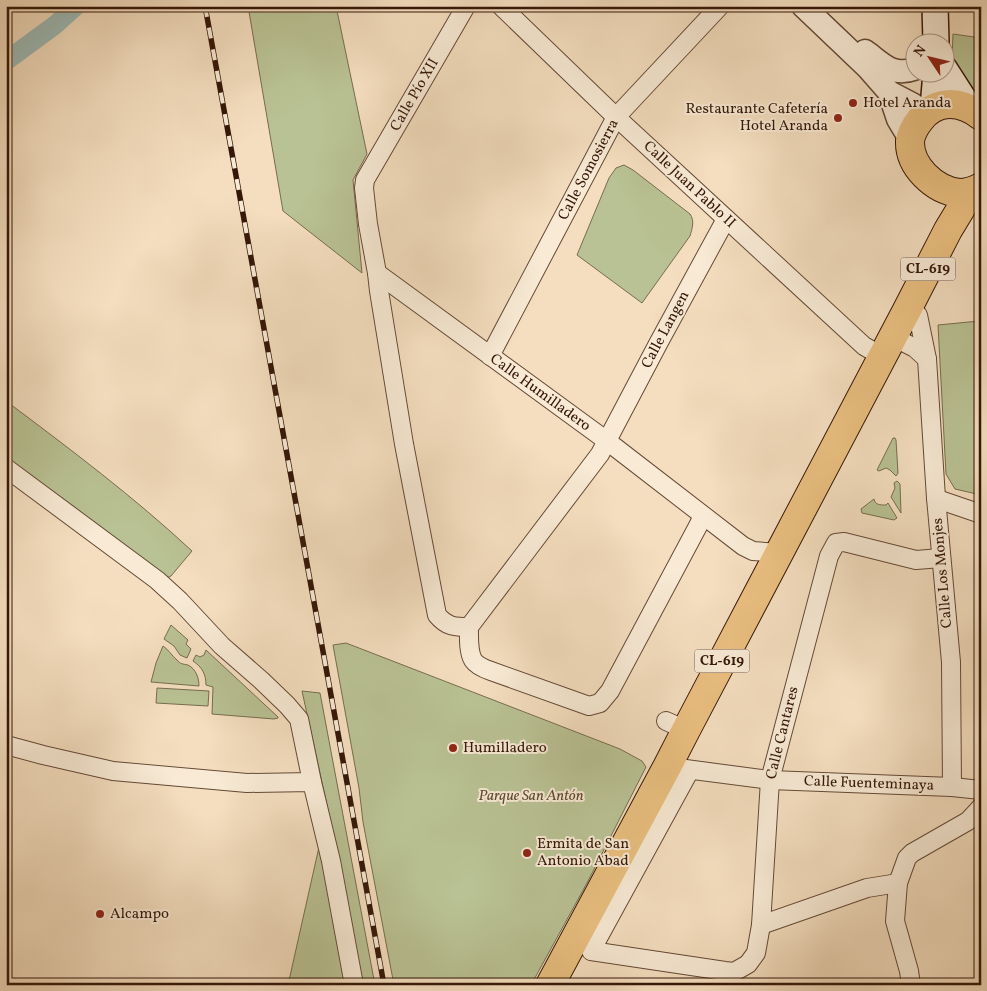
<svg xmlns="http://www.w3.org/2000/svg" width="987" height="991" font-family="Vollkorn,serif">
  <style>
    .green { fill: #b9c294; stroke: #776c4e }
    .lines { fill: none; stroke-linecap: round; stroke-linejoin: round }
    .canal { stroke: #9dbbb7; stroke-width: 19 }
    .minor-casing { stroke: #654936; stroke-width: 20 }
    .tertiary-casing { stroke: #654936; stroke-width: 25 }
    .secondary-casing { stroke: #351708; stroke-width: 28 }
    .primary-casing { stroke: #351708; stroke-width: 30 }
    .minor { stroke: #f8ead5; stroke-width: 18 }
    .tertiary { stroke: #f8ead5; stroke-width: 22 }
    .secondary { stroke: #f8ead5; stroke-width: 25 }
    .primary { stroke: #eabf80; stroke-width: 28 }
    .rail-casing { stroke: #351708; stroke-width: 5.5 }
    .rail { stroke: #f8ead5; stroke-width: 4; stroke-dasharray: 11; stroke-linecap: butt }
    .poi-dot { fill: #8f2418; stroke: #f8ead5; stroke-width: 2 }
    .labels { text-anchor: middle; dominant-baseline: central; stroke-width: 4; stroke-linejoin: round; paint-order: stroke }
    .shield { fill: #f8ead5; stroke: #705646; stroke-width: 1 }
    .shield-label { font-size: 14px; font-weight: bold; fill: #351708 }
    .street-label { font-size: 15px; fill: #351708; stroke: #f8ead5 }
    .poi-label { font-size: 15px; fill: #351708; stroke: #f8ead5; text-anchor: start }
    .park-label { font-size: 15px; font-style: italic; fill: #5d4a32; stroke: #f8ead5 }
  </style>
  <rect width="100%" height="100%" fill="#f4debf"/>
  <filter id="stains"><feTurbulence type="fractalNoise" baseFrequency=".004" numOctaves="4"/><feColorMatrix values="0 0 0 0 .2 0 0 0 0 .09 0 0 0 0 .02 0 0 0 .5 -.17"/></filter>
  <radialGradient id="worn" r=".72"><stop offset=".6" stop-color="#630" stop-opacity="0"/><stop offset="1" stop-color="#630" stop-opacity=".3"/></radialGradient>
  <!-- green -->
  <g class="green">
    <path d="M248 6H336L367 154 353 180 362 273 283 211Z"/>
    <path d="M953 34 981 38V95L974 90 952 60Z"/>
    <path d="M624 165 633 170 690 214C695 221 692 229 690 236L642 303 577 255 609 178 616 168Z"/>
    <path d="M979 321 981 356V495L955 489 946 474 938 325Z"/>
    <path d="M6 401C70 449 134 497 192 551L171 576 169 577H165L130 551 74 507 6 459Z"/>
    <path d="M893 438H895L896 440 898 473 896 476 890 470 886 468 879 471 877 470Z"/>
    <path d="M897 481 900 484 901 513 891 497 895 488 894 483Z"/>
    <path d="M874 499C875 505 880 505 886 505L888 503 897 518 894 520 862 513 861 509Z"/>
    <path d="M171 625 188 640 186 644 191 649 187 658 180 655 174 646 164 639Z"/>
    <path d="M346 643 620 749 642 761 646 767 587 883 531 985H394L363 822 359 788 333 645Z"/>
    <path d="M163 646C169 650 171 655 177 660 180 664 183 664 188 665 196 669 199 678 199 686L151 682 156 663Z"/>
    <path d="M206 650 278 717V718L274 719 212 714 213 687 206 685C206 674 202 667 193 661L196 655 200 657 204 655Z"/>
    <path d="M157 688 209 691 208 706 156 703Z"/>
    <path d="M302 691 320 693 375 985H288L319 847 332 828Z"/>
  </g>
  <g class="lines">
    <!-- canal -->
    <path class="canal" d="M6 61 55 25 76 6"/>
    <!-- minor casing -->
    <g class="minor-casing">
      <g id="minor">
        <path d="M466 6 365 180 364 188 368 224 377 273 607 441 743 546 753 551 780 553"/>
        <path d="M501 6 616 117 864 346 883 357"/>
        <path d="M377 273 379 291 404 444 437 615C447 627 455 627 469 627"/>
        <path d="M908 308 918 315 927 359 936 498 951 662 952 787"/>
        <path d="M893 337 915 348 927 359"/>
        <path d="M490 356 616 117 720 6"/>
        <path d="M6 468 157 580 180 601 222 646 261 680 287 705 299 719 312 782"/>
        <path d="M936 498 943 501 981 514"/>
        <path d="M703 516 698 526 610 691 600 703 589 706 491 671C485 669 477 666 473 660 468 651 469 637 469 627L600 454 659 342 726 219"/>
        <path d="M666 721 686 730"/>
        <path d="M6 745 43 755 113 771 247 783 312 782 331 861 354 985"/>
        <path d="M678 768 770 780 952 787 981 790"/>
        <path d="M690 770 591 951 725 971 734 972 748 964 756 953 761 925 770 780 829 556 836 543 844 542 916 560 941 558"/>
        <path d="M761 925 867 888 898 883"/>
        <path d="M911 985 909 971 895 921 898 883 907 858 912 853 968 821 981 807"/>
      </g>
    </g>
    <!-- tertiary casing -->
    <g class="tertiary-casing">
      <g id="tertiary">
        <path d="M803 6 868 68 889 92 898 119 910 139"/>
        <path d="M865 51C882 63 892 77 914 69"/>
        <path d="M889 92 912 104 926 113"/>
      </g>
    </g>
    <!-- secondary casing -->
    <g class="secondary-casing">
      <g id="secondary">
        <path d="M935 6 936 42"/>
        <path d="M944 68 971 110"/>
        <path d="M933 108 936 72"/>
      </g>
    </g>
    <!-- primary casing -->
    <g class="primary-casing">
      <g id="primary">
        <path d="M981 116C960 100 936 99 920 120 916 125 911 134 910 141 909 166 934 190 959 193 967 193 974 191 981 187"/>
        <path d="M550 985 667 767 686 730 908 308 948 230 971 192"/>
      </g>
    </g>
    <!-- minor -->
    <use href="#minor" class="minor"/>
    <!-- tertiary -->
    <use href="#tertiary" class="tertiary"/>
    <!-- secondary -->
    <use href="#secondary" class="secondary"/>
    <!-- primary -->
    <use href="#primary" class="primary"/>
    <!-- rail casing -->
    <g class="rail-casing">
      <path id="rail" d="M205 6 384 985"/>
    </g>
    <!-- rail -->
    <use href="#rail" class="rail"/>
  </g>
  <!-- markers -->
  <g class="poi-dot">
    <circle cx="853" cy="103" r="5"/>
    <circle cx="838" cy="118" r="5"/>
    <circle cx="453" cy="748" r="5"/>
    <circle cx="527" cy="853" r="5"/>
    <circle cx="100" cy="914" r="5"/>
  </g>
  <g class="labels">
    <!-- shield labels -->
    <g class="shield">
      <rect x="900.5" y="257.5" width="55" height="23" rx="4"/>
      <rect x="694.5" y="649.5" width="55" height="23" rx="4"/>
    </g>
    <g class="shield-label">
      <text x="928" y="269">CL-619</text>
      <text x="722" y="661">CL-619</text>
    </g>
    <!-- street labels -->
    <g class="street-label">
      <text transform="translate(415 95) rotate(-60)">Calle Pío XII</text>
      <text transform="translate(589 170) rotate(-62)">Calle Somosierra</text>
      <text transform="translate(689 185) rotate(43)">Calle Juan Pablo II</text>
      <text transform="translate(666 330) rotate(-62)">Calle Langen</text>
      <text transform="translate(540 393) rotate(36)">Calle Humilladero</text>
      <text transform="translate(943 573) rotate(-95)">Calle Los Monjes</text>
      <text transform="translate(783 733) rotate(-76)">Calle Cantares</text>
      <text transform="translate(869 784) rotate(2)">Calle Fuenteminaya</text>
    </g>
    <!-- poi labels -->
    <g class="poi-label">
      <text x="863" y="103">Hotel Aranda</text>
      <text x="828" y="109" text-anchor="end">Restaurante Cafetería<tspan x="828" dy="17">Hotel Aranda</tspan></text>
      <text x="463" y="748">Humilladero</text>
      <text x="537" y="844">Ermita de San<tspan x="537" dy="17">Antonio Abad</tspan></text>
      <text x="110" y="914">Alcampo</text>
    </g>
    <!-- park labels -->
    <g class="park-label">
      <text x="531" y="796">Parque San Antón</text>
    </g>
  </g>
  <!-- margin -->
  <rect width="987" height="991" fill="none" stroke="#f4debf" stroke-width="25"/>
  <rect x="8" y="8" width="972" height="976" fill="none" stroke="#351708" stroke-width="2.5"/>
  <rect x="12" y="12" width="962" height="966" fill="none" stroke="#351708"/>
  <!-- north arrow -->
  <g transform="translate(930 58) rotate(305)"><circle r="24" fill="#f8ead5" stroke="#aa9683"/>
  <path d="M0-4L9 19L0 12L-9 19Z" fill="#8f2418"/>
  <text y="-8" font-size="14" font-weight="bold" text-anchor="middle" fill="#351708">N</text>
  </g>
  <rect width="100%" height="100%" filter="url(#stains)"/>
  <rect width="100%" height="100%" fill="url(#worn)"/>
</svg>
